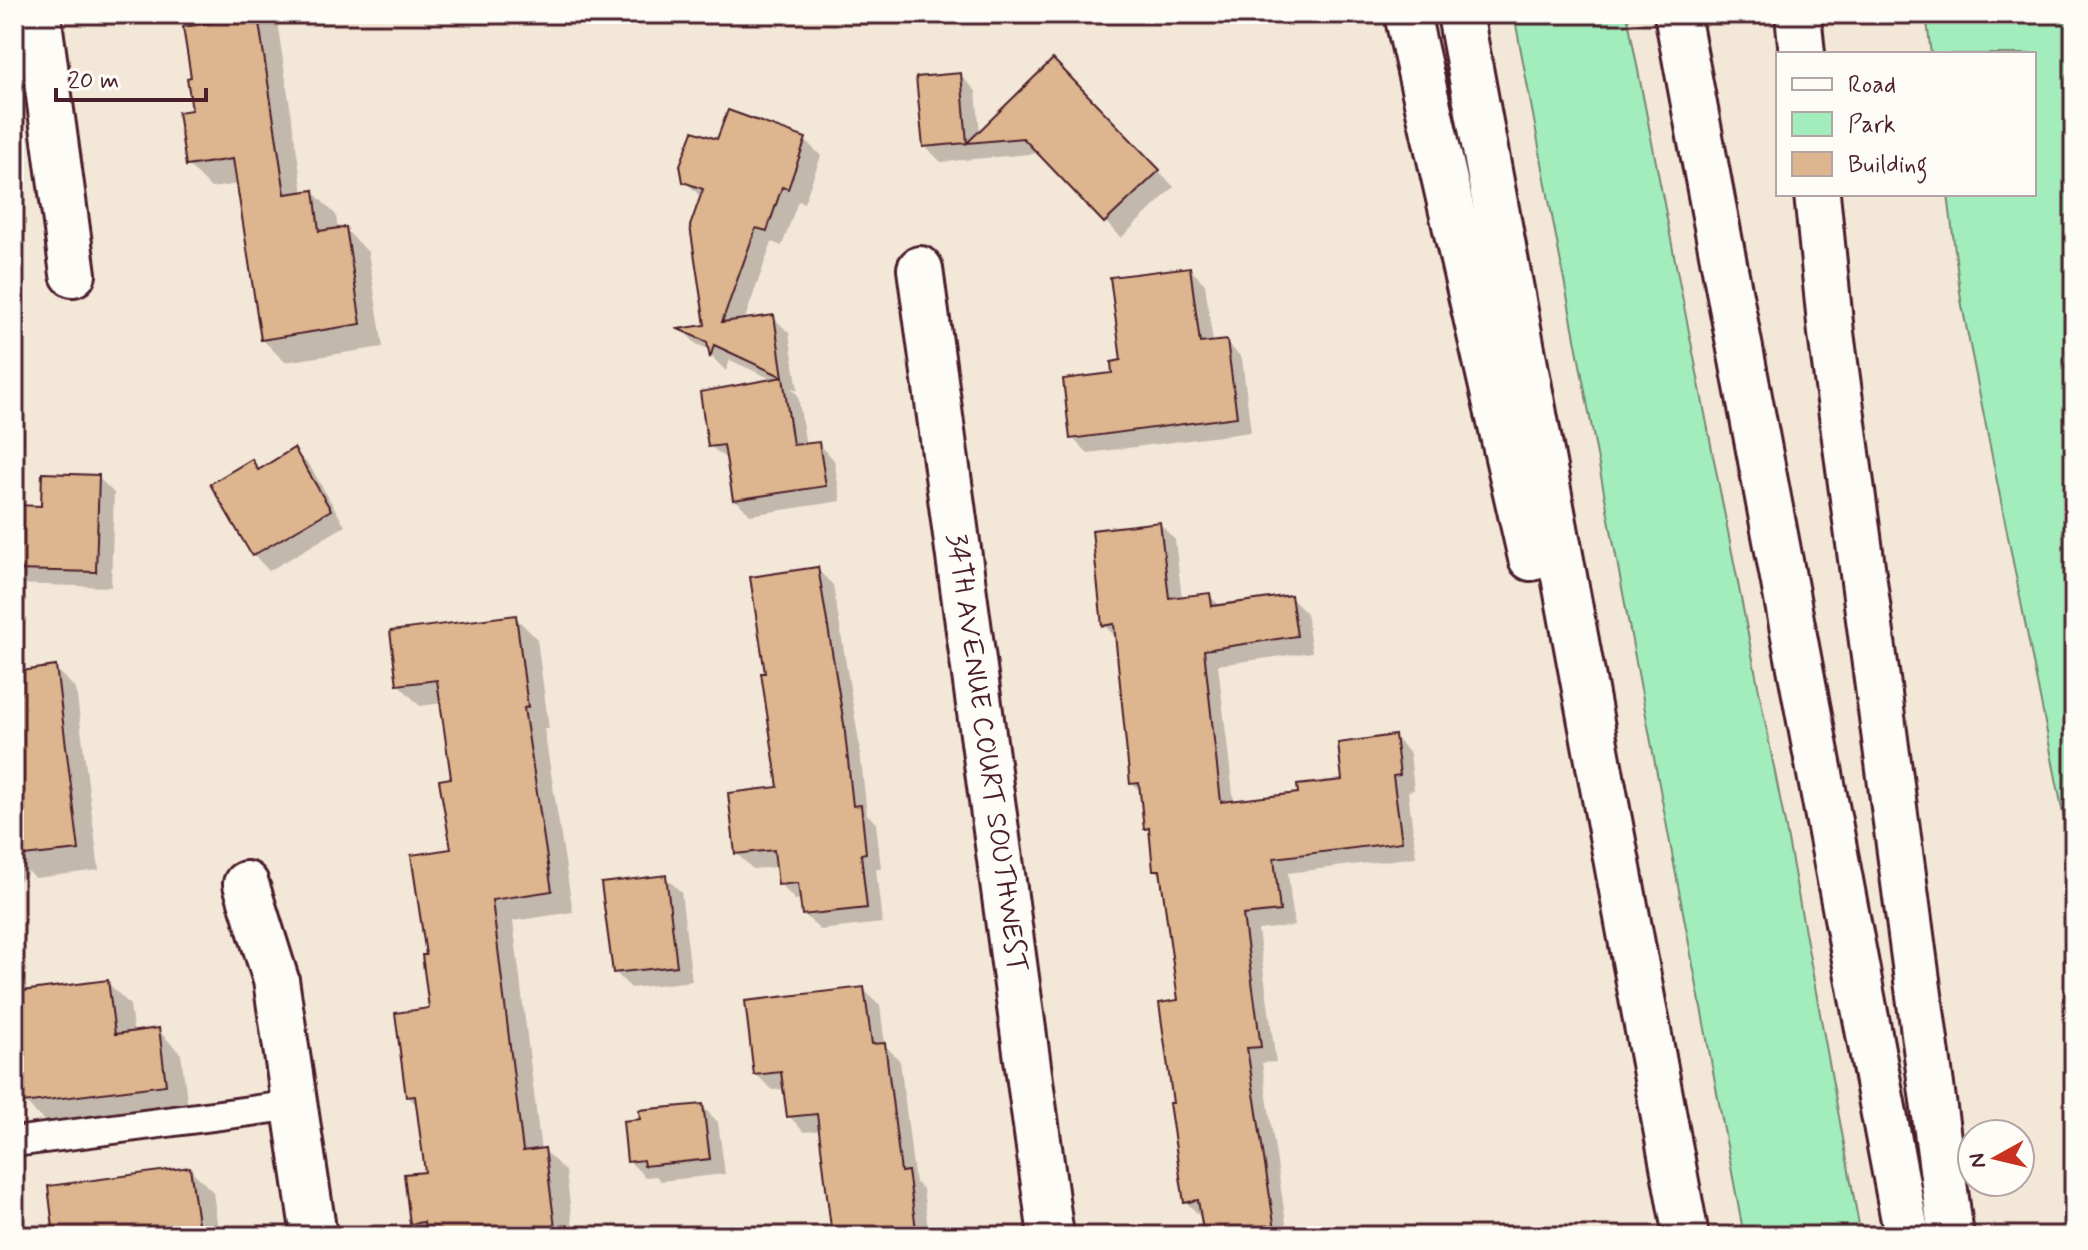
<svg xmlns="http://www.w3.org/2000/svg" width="2088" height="1250" font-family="Mynerve,sans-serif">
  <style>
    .green { fill: #a3edbc; stroke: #768674; stroke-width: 2 }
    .shadow { fill: #0003 }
    .building { fill: #ddb58e; stroke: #4a1f2b; stroke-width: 2 }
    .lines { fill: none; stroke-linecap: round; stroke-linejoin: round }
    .service-casing { stroke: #4a1f2b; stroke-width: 34 }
    .minor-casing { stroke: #4a1f2b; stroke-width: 50 }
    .motorway-casing { stroke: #4a1f2b; stroke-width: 50 }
    .service { stroke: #fdfcf7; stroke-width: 28 }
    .minor { stroke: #fdfcf7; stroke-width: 44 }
    .motorway { stroke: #fdfcf7; stroke-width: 44 }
    .labels { text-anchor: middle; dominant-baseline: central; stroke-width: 6; stroke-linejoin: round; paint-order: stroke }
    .street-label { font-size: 28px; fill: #4a1f2b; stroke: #fdfcf7 }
  </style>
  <rect width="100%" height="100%" fill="#f3e7d8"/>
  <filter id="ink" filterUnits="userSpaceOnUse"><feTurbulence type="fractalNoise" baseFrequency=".0125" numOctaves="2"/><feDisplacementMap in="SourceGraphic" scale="16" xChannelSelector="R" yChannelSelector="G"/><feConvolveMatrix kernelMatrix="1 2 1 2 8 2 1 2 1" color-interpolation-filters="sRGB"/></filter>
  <g filter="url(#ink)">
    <!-- green -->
    <g class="green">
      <path d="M1514 14H1627L1786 829 1861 1236H1744Z"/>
      <path d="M1926 14H2074V869L1961 300 1948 194H2034V54H1931Z"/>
    </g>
    <!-- shadow -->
    <g class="shadow">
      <path d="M174 14H276L303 193 313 192 336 215 338 230 345 229 368 252 383 347 285 362 262 339 239 184 211 188 188 165 194 112 193 79 183 17H177Z"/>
      <path d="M1053 62 1174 187 1121 238 1040 153 941 162 925 146 960 75 976 91 980 133Z"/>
      <path d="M729 112 805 140 821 156 804 203 798 201 782 246 772 242 744 321 773 317 789 333 798 390 791 388 798 395 806 446 818 444 834 460 841 501 750 515 735 499 729 461 710 446 776 381 730 360 726 371 712 357 711 350 696 344 683 330 707 327 702 198 685 181 718 142Z"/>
      <path d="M1190 269 1205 284 1213 343 1226 342 1242 358 1251 432 1088 453 1072 438Z"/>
      <path d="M294 451 310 466 345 526 269 571 254 555 213 485 252 462 260 471Z"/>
      <path d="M98 477 114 493 111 587 14 584V507L43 508Z"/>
      <path d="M1160 524 1175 540 1182 598 1209 595 1221 607 1290 597 1306 613 1312 652 1218 665 1234 802 1300 794 1345 781 1394 737 1410 753 1414 790 1408 791 1416 857 1288 873 1294 926 1258 930 1276 1062 1262 1063 1288 1236H1206L1201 1217 1186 1202 1175 1104 1180 1002 1163 877 1155 870 1151 833 1146 828 1142 793 1132 783 1118 639 1104 625Z"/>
      <path d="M817 569 833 585 859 742 867 814 876 823 881 869H876L882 923 820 930 804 914 802 899 795 900 780 884 778 867 753 869 737 854 780 789 767 675Z"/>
      <path d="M515 617 537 639 549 729H544L573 912 513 921 541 1151 544 1150 566 1172 574 1236H425L412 1223 427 1173 418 1107 408 1096 431 1010 429 957 453 851V780L442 703 420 706 398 684Z"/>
      <path d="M55 668 76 689 99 870 35 878 28 871 25 879 14 880V674Z"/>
      <path d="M665 877 681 892 692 981 631 988 615 972Z"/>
      <path d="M107 982 130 1005 134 1034 159 1031 181 1054 188 1107 48 1125 25 1102 14 1014V994Z"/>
      <path d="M864 990 880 1005 885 1045 900 1061 915 1182 923 1189 929 1236H825L824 1232 833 1231 821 1130 804 1132 789 1116 785 1089 772 1090 756 1074Z"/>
      <path d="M702 1106 718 1122 725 1174 661 1181 656 1176 645 1177 629 1161Z"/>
      <path d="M190 1169 213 1192 219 1236H56Z"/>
    </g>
    <!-- building -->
    <g class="building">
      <path d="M258 16 285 194 314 190 319 231 346 227 361 324 261 340 233 159 186 166 178 112 192 110 187 78 191 77 183 27Z"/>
      <path d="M1053 59 1160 170 1104 223 1023 138 923 147 916 77 961 73 967 143Z"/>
      <path d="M728 110 806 138 788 189 782 187 767 231 756 228 722 322 774 315 783 377 714 345 710 358 707 342 678 329 705 325 690 226 703 189 683 182 680 165 693 131 717 139Z"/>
      <path d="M1190 267 1200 343 1227 340 1237 417 1070 439 1063 379 1112 373 1111 362 1121 360 1110 277Z"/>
      <path d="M783 377 793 445 819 442 826 486 733 500 724 445 708 447 700 392Z"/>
      <path d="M294 448 331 510 252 556 210 484 252 459 258 470Z"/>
      <path d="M42 473 99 475 96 572 14 570V505L41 506Z"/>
      <path d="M1160 522 1169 598 1210 593 1212 606 1291 595 1297 636 1204 650 1221 802 1298 793 1297 785 1342 780 1338 743 1395 735 1400 775 1393 776 1402 842 1274 858 1280 911 1243 915 1261 1047 1247 1048 1276 1236H1204L1198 1200 1184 1203 1169 1103H1173L1159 1003 1178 1000 1160 870H1153L1149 828 1144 829 1139 783 1130 784 1114 624 1102 626 1092 530Z"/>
      <path d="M818 567 844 724 853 806 861 805 866 853 861 854 867 908 802 915 798 883 778 885 774 850 735 854 728 793 778 787 761 673H765L750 577Z"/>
      <path d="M516 615 528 707 524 708 552 891 492 900 523 1151 545 1148 556 1236H426L424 1222 410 1224 404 1174 425 1172 415 1096 406 1097 395 1013 429 1008 422 955H426L411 855 451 849 439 780 451 778 437 680 397 685 390 631Z"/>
      <path d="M56 666 79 850 14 857V672Z"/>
      <path d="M666 875 677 966 613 973 601 883Z"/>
      <path d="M108 980 115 1034 159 1028 166 1085 23 1103 14 1030V992Z"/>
      <path d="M864 987 872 1044 885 1043 901 1172 908 1171 917 1236H832L817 1114 787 1117 781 1072 754 1075 745 1001Z"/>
      <path d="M703 1104 710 1159 644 1166 643 1160 627 1162 623 1121 640 1119 639 1110Z"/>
      <path d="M190 1167 199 1230 155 1236H54L48 1186Z"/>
    </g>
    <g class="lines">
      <!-- service casing -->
      <g class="service-casing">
        <path id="service" d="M14 1142 296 1105"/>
      </g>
      <!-- minor casing -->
      <g class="minor-casing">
        <g id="minor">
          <path d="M38 14 73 274"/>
          <path d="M920 269 1051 1236"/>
          <path d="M246 884 276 980 314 1236"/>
        </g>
      </g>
      <!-- motorway casing -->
      <g class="motorway-casing">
        <g id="motorway">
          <path d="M1407 14 1531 558"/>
          <path d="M1460 14 1686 1236"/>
          <path d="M1677 14 1907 1236"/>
          <path d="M1798 14 1802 54"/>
          <path d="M1817 194 1831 333 1951 1236"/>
        </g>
      </g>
      <!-- service -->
      <use href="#service" class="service"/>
      <!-- minor -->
      <use href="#minor" class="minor"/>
      <!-- motorway -->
      <use href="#motorway" class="motorway"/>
    </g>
  </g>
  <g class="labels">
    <!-- street labels -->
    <g class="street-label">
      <text transform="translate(986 753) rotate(82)">34TH AVENUE COURT SOUTHWEST</text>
    </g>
  </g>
  <!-- margin -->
  <rect width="2088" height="1250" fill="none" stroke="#fdfcf7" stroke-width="48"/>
  <rect x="24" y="24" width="2040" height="1202" fill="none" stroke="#4a1f2b" stroke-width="3" filter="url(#ink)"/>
  <!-- legend -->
  <rect x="1776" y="52" width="260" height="144" fill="#fdfcf7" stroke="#b5a4a5" stroke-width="2"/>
  <rect x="1792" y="78" width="40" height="12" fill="#fdfcf7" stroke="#b5a4a5" stroke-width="2"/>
  <text x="1848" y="92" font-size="24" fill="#4a1f2b">Road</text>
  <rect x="1792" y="112" width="40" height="24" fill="#a3edbc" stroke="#b5a4a5" stroke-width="2"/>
  <text x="1848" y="132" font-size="24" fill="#4a1f2b">Park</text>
  <rect x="1792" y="152" width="40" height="24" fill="#ddb58e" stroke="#b5a4a5" stroke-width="2"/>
  <text x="1848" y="172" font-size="24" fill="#4a1f2b">Building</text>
  <!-- north arrow -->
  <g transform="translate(1996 1158) rotate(262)"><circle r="38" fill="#fdfcf7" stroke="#b5a4a5" stroke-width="2"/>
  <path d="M0-6L14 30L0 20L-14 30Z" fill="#c8321e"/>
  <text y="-12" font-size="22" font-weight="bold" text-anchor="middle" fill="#4a1f2b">N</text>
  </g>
  <!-- scale -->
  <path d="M56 88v12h150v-12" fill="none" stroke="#4a1f2b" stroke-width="4"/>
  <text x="68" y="88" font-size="24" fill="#4a1f2b" stroke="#fdfcf7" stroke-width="6" paint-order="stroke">20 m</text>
</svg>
